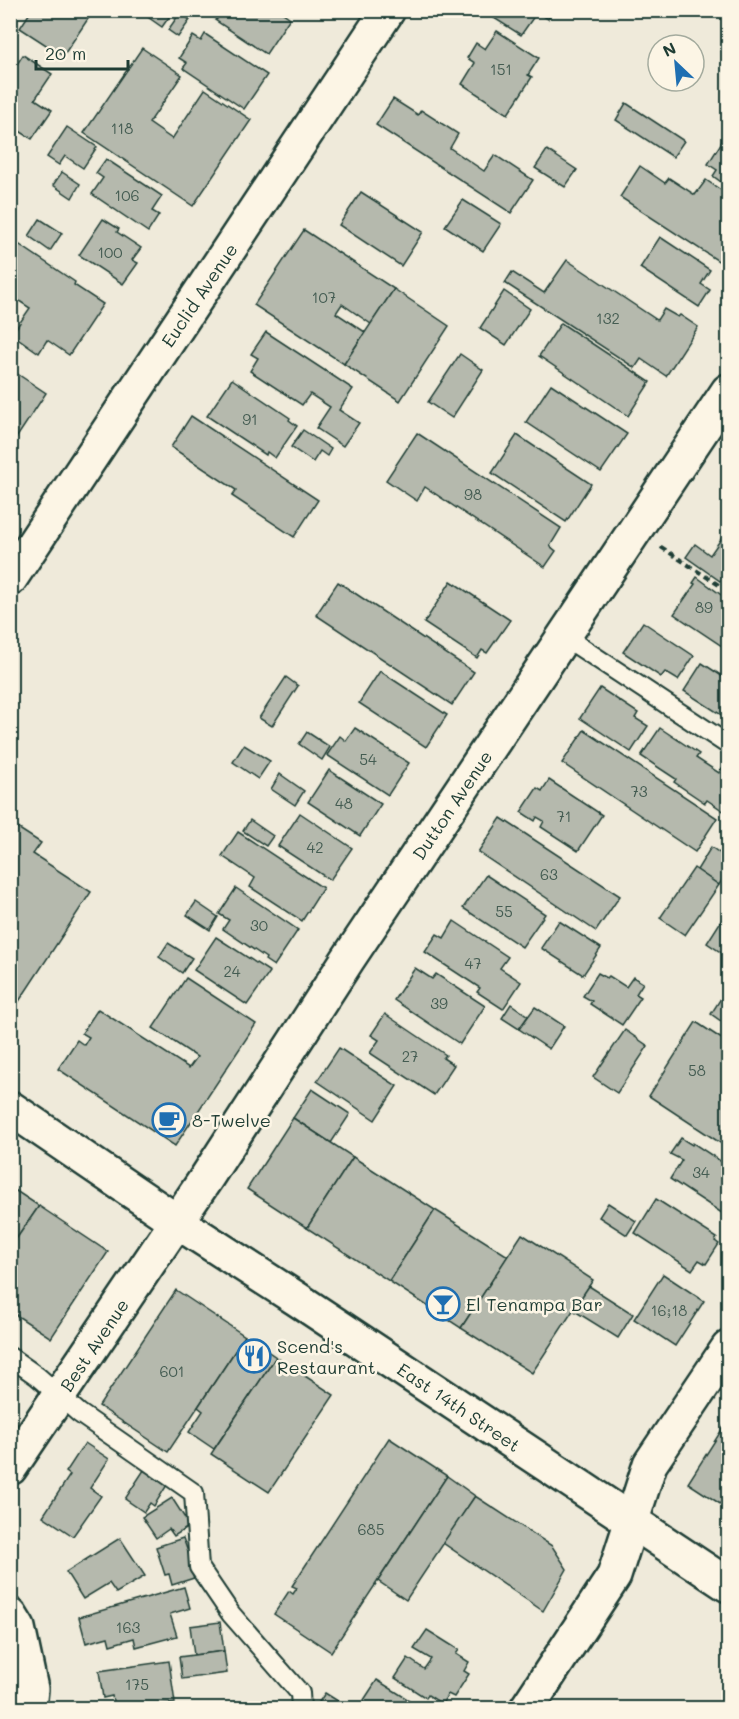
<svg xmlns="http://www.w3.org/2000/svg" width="739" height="1719" font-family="Mali,sans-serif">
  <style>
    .building { fill: #b5b9ad; stroke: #1f3d34; stroke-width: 1.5 }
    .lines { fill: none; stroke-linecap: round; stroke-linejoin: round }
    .lane-casing { stroke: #1f3d34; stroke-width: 22 }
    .street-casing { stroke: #1f3d34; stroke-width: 38 }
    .secondary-casing { stroke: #1f3d34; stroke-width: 38 }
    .primary-casing { stroke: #1f3d34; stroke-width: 38 }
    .path { stroke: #1f3d34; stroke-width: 4; stroke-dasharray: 6 4.5; stroke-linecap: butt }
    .lane { stroke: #fcf5e5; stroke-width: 18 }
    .street { stroke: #fcf5e5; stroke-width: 33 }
    .secondary { stroke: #fcf5e5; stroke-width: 33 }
    .primary { stroke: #fcf5e5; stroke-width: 33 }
    .labels { text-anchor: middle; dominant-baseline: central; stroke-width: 5; stroke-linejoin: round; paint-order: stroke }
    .number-label { font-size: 15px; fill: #445c52 }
    .street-label { font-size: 18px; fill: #1f3d34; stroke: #fcf5e5 }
    .poi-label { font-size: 18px; fill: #1f3d34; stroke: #fcf5e5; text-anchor: start }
  </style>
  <rect width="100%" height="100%" fill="#efeada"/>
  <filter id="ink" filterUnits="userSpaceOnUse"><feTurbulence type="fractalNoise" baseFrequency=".0167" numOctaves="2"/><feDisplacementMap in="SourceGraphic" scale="12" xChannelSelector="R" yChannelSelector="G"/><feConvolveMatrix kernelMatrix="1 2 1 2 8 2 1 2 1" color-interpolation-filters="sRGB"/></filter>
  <g filter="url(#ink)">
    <!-- building -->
    <g class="building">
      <path d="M37 10H94L63 56 20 28 31 11 35 13Z"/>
      <path d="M143 10H174L162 27 142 13Z"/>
      <path d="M205 10H279L290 18 266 54 215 20 217 19Z"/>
      <path d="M499 10H554L548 19 537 12 521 35 494 18Z"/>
      <path d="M180 13 190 20 178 37 168 30Z"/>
      <path d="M497 31 539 58 528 75 532 77 508 114 462 84 475 63 467 58 476 43 485 49Z"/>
      <path d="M205 34 267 75 244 109 183 68 187 63 179 58 193 36 201 41Z"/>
      <path d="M142 48 182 75 149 123 172 139 205 89 251 120 193 206 84 133Z"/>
      <path d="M23 55 52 74 35 99 52 110 32 139 10 125V68L13 70Z"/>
      <path d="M393 99 418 115 421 110 458 134 450 148 484 171 495 155 533 180 511 213 376 125Z"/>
      <path d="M626 103 684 141 673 157 616 120Z"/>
      <path d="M67 127 97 147 83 168 65 156 59 165 47 157Z"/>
      <path d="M728 132V187L713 176 717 170 708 164Z"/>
      <path d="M547 150 577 170 565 187 535 168Z"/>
      <path d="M106 159 162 196 152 211 159 215 148 232 92 194 103 178 96 173Z"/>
      <path d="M640 166 665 183 669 178 695 195 706 180 728 195V201L722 211 728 215V262L726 266 620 197Z"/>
      <path d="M62 172 80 184 72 198 53 185Z"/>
      <path d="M361 192 423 232 401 266 339 225Z"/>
      <path d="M463 200 501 224 483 251 445 226Z"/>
      <path d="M40 219 62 233 50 251 29 236Z"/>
      <path d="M103 219 119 229 117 232 141 248 132 260 138 263 123 284 79 255Z"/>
      <path d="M304 230 394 289 371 324 342 304 336 313 365 332 344 364 254 305Z"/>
      <path d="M660 237 710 270 701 284 710 290 699 307 640 268Z"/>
      <path d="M14 241 75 282 74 285 103 304 69 355 47 340 39 353 12 334 30 308 10 295V246Z"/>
      <path d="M567 260 657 320 664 309 678 317 680 315 698 327 666 376 641 359 635 368 505 283 512 272 544 293Z"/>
      <path d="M394 289 449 326 400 401 344 364Z"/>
      <path d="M504 291 530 309 506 345 480 328Z"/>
      <path d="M561 323 650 382 628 416 539 356Z"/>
      <path d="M266 332 353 389 339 410 359 423 343 446 316 428 330 407 310 394 302 405 250 371 258 358 251 354Z"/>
      <path d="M460 354 483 370 452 418 428 402Z"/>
      <path d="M10 369 46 393 17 437 10 432Z"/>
      <path d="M232 379 290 418 289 420 297 426 275 458 267 452 266 455 207 416Z"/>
      <path d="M551 384 627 434 601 472 526 422Z"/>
      <path d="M191 416 318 500 294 537 232 496 236 490 171 447Z"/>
      <path d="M303 430 331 449 327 456 320 451 313 462 291 447Z"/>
      <path d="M417 433 561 528 550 546 556 551 545 567 425 487 417 501 386 480Z"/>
      <path d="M517 435 591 484 566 522 492 473Z"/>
      <path d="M728 529V583L722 579 720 581 686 557 695 544 710 555Z"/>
      <path d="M697 577 728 600V650L674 614 695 584 693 583Z"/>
      <path d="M451 581 510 620 487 653 482 650 477 658 424 623Z"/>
      <path d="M338 582 474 672 452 705 316 615Z"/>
      <path d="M643 622 694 656 678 680 665 672 661 677 623 652Z"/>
      <path d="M702 663 728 680V713L726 712 723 716 684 691Z"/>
      <path d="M380 671 447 715 426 747 359 703Z"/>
      <path d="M286 677 298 686 272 726 259 718Z"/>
      <path d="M600 688 638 713 635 718 648 726 631 752 580 718Z"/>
      <path d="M355 728 409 763 388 795 327 755 340 736 346 741Z"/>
      <path d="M660 728 699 754 696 758 719 773 722 768 728 772V814L707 800 705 803 674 782 676 779 641 756Z"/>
      <path d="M584 730 717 818 695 852 562 763Z"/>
      <path d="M307 732 330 747 322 760 299 744Z"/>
      <path d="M244 745 270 761 258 779 233 762Z"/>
      <path d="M329 770 381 804 360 836 308 802Z"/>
      <path d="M280 774 304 791 295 805 271 789Z"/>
      <path d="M549 780 602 815 578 851 541 827 544 821 537 817 535 821 521 812 537 788 542 791Z"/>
      <path d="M300 813 352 848 330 880 278 846Z"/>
      <path d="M501 818 620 896 596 931 478 852Z"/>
      <path d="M250 820 273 836 266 846 243 831Z"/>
      <path d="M10 823 41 843 33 854 91 892 12 1012 10 1011Z"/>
      <path d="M238 832 323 888 302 921 250 887 255 878 222 856Z"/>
      <path d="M711 847 728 859V871L719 885 697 870Z"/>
      <path d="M694 868 719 885 685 935 660 918Z"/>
      <path d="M486 875 545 914 522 947 463 908Z"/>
      <path d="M236 888 298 930 274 966 265 960 266 958 223 929 229 920 219 914Z"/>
      <path d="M196 902 218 917 210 930 187 915Z"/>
      <path d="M728 910V957L707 943Z"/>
      <path d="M454 921 508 957 500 968 521 982 503 1009 477 992 480 988 425 952 437 934 444 938Z"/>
      <path d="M559 921 601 948 583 975 541 948Z"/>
      <path d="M216 937 270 972 247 1005 194 970Z"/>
      <path d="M168 943 192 958 182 973 159 957Z"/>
      <path d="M415 968 432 979 436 974 485 1006 460 1044 394 1000Z"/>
      <path d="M598 973 607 978 609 976 626 987 633 977 643 983 636 994 641 997 622 1025 590 1004 592 1001 583 996Z"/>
      <path d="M186 978 256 1024 175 1146 58 1069 77 1040 84 1045 89 1037 82 1033 98 1009 189 1068 197 1057 153 1028Z"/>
      <path d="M728 987V1026L711 1014Z"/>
      <path d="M511 1004 528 1016 519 1029 502 1018Z"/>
      <path d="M535 1007 564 1026 549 1049 519 1029Z"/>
      <path d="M385 1014 446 1055 443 1058 454 1065 434 1095 370 1053 379 1040 371 1035Z"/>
      <path d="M696 1022 728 1043V1148L649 1096Z"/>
      <path d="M625 1030 648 1046 617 1093 593 1077Z"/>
      <path d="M339 1048 397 1086 375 1120 317 1081Z"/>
      <path d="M312 1089 350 1114 331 1143 293 1118Z"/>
      <path d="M293 1118 353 1157 307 1228 247 1189Z"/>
      <path d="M681 1138 692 1145 693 1143 728 1166V1217L670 1179 682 1160 670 1154Z"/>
      <path d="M353 1157 435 1210 389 1281 307 1228Z"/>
      <path d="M10 1187 39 1206 10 1248Z"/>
      <path d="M656 1199 717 1238 715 1241 719 1244 706 1264 699 1260 692 1270 635 1233Z"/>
      <path d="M608 1203 636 1221 627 1235 599 1217Z"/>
      <path d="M39 1206 108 1252 51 1338 10 1311V1248Z"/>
      <path d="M435 1210 508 1256 461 1328 389 1281Z"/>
      <path d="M522 1234 593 1280 532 1373 461 1328Z"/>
      <path d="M663 1274 704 1301 675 1346 634 1319Z"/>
      <path d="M589 1286 633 1314 618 1338 573 1310Z"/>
      <path d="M176 1290 245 1336 168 1452 99 1406Z"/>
      <path d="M245 1336 276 1357 214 1449 189 1432 203 1411 198 1407Z"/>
      <path d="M276 1357 334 1395 269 1492 211 1454Z"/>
      <path d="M728 1420V1509L688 1483Z"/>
      <path d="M389 1438 447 1476 331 1652 274 1614 289 1591 293 1594 297 1588 292 1586Z"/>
      <path d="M85 1443 109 1459 90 1488 101 1496 73 1536 43 1516 70 1475 66 1472Z"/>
      <path d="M144 1470 167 1485 154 1506 150 1503 144 1512 125 1499Z"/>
      <path d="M447 1476 475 1496 406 1600 378 1581Z"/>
      <path d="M475 1496 552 1546 567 1569 543 1611 443 1543Z"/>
      <path d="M172 1498 190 1526 174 1536 169 1529 156 1538 142 1517Z"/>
      <path d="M120 1538 145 1576 116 1593 109 1583 83 1599 66 1572Z"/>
      <path d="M183 1538 193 1566 190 1567 194 1578 172 1585 169 1574 165 1575 156 1547Z"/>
      <path d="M184 1587 190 1608 170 1614 177 1636 136 1647 134 1638 110 1645 108 1637 86 1643 79 1617Z"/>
      <path d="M220 1622 224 1651 194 1655 190 1626Z"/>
      <path d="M427 1630 459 1650 456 1654 469 1662 464 1671 469 1674 454 1697 448 1694 442 1704 428 1695 426 1698 395 1678 408 1658 424 1669 431 1659 414 1649Z"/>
      <path d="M224 1651 227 1673 182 1679 179 1657Z"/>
      <path d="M169 1661 175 1703 137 1708V1703L114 1706 112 1696 103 1698 99 1671Z"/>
      <path d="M377 1680 409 1700 404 1708H362L364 1705 362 1703Z"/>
      <path d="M325 1693 349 1708H315Z"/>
      <path d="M199 1705 249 1708H199Z"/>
    </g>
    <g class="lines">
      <!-- lane casing -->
      <g class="lane-casing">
        <g id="lane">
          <path d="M565 637 727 744"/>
          <path d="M10 1357 37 1376 79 1413 194 1493 199 1567 231 1614 300 1693 301 1708"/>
        </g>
      </g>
      <!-- street casing -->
      <g class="street-casing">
        <g id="street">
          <path d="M10 579 388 10"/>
          <path d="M527 1708 614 1576 650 1464 728 1348"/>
        </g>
      </g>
      <!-- secondary casing -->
      <g class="secondary-casing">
        <g id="secondary">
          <path d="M10 1468 207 1177 348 959 728 391"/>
          <path d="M10 1615 18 1628 31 1689 29 1708"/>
        </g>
      </g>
      <!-- primary casing -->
      <g class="primary-casing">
        <path id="primary" d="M10 1108 176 1221 297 1299 728 1585"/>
      </g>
      <!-- path -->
      <path class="path" d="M661 547 728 591"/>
      <!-- lane -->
      <use href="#lane" class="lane"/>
      <!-- street -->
      <use href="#street" class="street"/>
      <!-- secondary -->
      <use href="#secondary" class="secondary"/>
      <!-- primary -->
      <use href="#primary" class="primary"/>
    </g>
  </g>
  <!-- icons -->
  <defs>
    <g id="cafe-ring" transform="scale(1.725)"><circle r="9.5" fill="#fcf5e5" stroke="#1f6fb2" stroke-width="1.5"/><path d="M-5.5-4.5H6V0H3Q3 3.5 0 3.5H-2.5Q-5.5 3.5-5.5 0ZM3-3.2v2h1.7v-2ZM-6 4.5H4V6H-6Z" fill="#1f6fb2"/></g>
    <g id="bar-ring" transform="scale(1.725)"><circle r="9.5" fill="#fcf5e5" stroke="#1f6fb2" stroke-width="1.5"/><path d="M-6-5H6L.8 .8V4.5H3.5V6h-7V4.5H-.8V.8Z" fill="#1f6fb2"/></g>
    <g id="restaurant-ring" transform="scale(1.725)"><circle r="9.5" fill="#fcf5e5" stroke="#1f6fb2" stroke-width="1.5"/><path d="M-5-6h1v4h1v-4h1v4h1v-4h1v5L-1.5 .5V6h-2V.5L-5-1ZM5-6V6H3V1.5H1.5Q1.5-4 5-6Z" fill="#1f6fb2"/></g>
  </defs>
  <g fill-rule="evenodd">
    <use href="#cafe-ring" x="169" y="1120"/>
    <use href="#bar-ring" x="443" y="1304"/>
    <use href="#restaurant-ring" x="254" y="1356"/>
  </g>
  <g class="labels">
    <!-- number labels -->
    <g class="number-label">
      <text x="501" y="69">151</text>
      <text x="122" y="128">118</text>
      <text x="127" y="195">106</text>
      <text x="110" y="252">100</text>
      <text x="324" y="297">107</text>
      <text x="608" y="318">132</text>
      <text x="250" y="419">91</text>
      <text x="473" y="494">98</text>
      <text x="704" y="607">89</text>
      <text x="368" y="759">54</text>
      <text x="639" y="791">73</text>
      <text x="344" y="803">48</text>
      <text x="564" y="816">71</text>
      <text x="315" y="847">42</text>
      <text x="549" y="874">63</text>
      <text x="504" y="911">55</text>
      <text x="259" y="925">30</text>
      <text x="473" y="963">47</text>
      <text x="232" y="971">24</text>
      <text x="439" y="1003">39</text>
      <text x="410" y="1056">27</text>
      <text x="697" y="1070">58</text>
      <text x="701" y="1172">34</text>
      <text x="669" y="1310">16;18</text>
      <text x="172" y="1371">601</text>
      <text x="371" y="1529">685</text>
      <text x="128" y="1627">163</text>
      <text x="137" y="1684">175</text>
    </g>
    <!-- street labels -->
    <g class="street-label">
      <text transform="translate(199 295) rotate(-56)">Euclid Avenue</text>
      <text transform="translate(452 805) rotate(-56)">Dutton Avenue</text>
      <text transform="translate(94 1345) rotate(-56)">Best Avenue</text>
      <text transform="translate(459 1407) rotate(34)">East 14th Street</text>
    </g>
    <!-- poi labels -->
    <g class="poi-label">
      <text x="192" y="1120">8-Twelve</text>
      <text x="466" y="1304">El Tenampa Bar</text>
      <text x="277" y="1346">Scend's<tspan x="277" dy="21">Restaurant</tspan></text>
    </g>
  </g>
  <!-- margin -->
  <rect width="739" height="1719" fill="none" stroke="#fcf5e5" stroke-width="36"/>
  <rect x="18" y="18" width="703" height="1683" fill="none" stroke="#1f3d34" stroke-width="2" filter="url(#ink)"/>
  <!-- north arrow -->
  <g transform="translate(676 63) rotate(334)"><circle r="28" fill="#fcf5e5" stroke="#a4ab9e" stroke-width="1.5"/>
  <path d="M0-4.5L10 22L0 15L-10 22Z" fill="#1f6fb2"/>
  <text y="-9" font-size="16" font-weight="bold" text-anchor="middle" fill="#1f3d34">N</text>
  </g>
  <!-- scale -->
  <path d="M36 60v9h92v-9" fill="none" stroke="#1f3d34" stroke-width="3"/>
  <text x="45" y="60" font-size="18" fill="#1f3d34" stroke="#fcf5e5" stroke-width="4.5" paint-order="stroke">20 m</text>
</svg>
